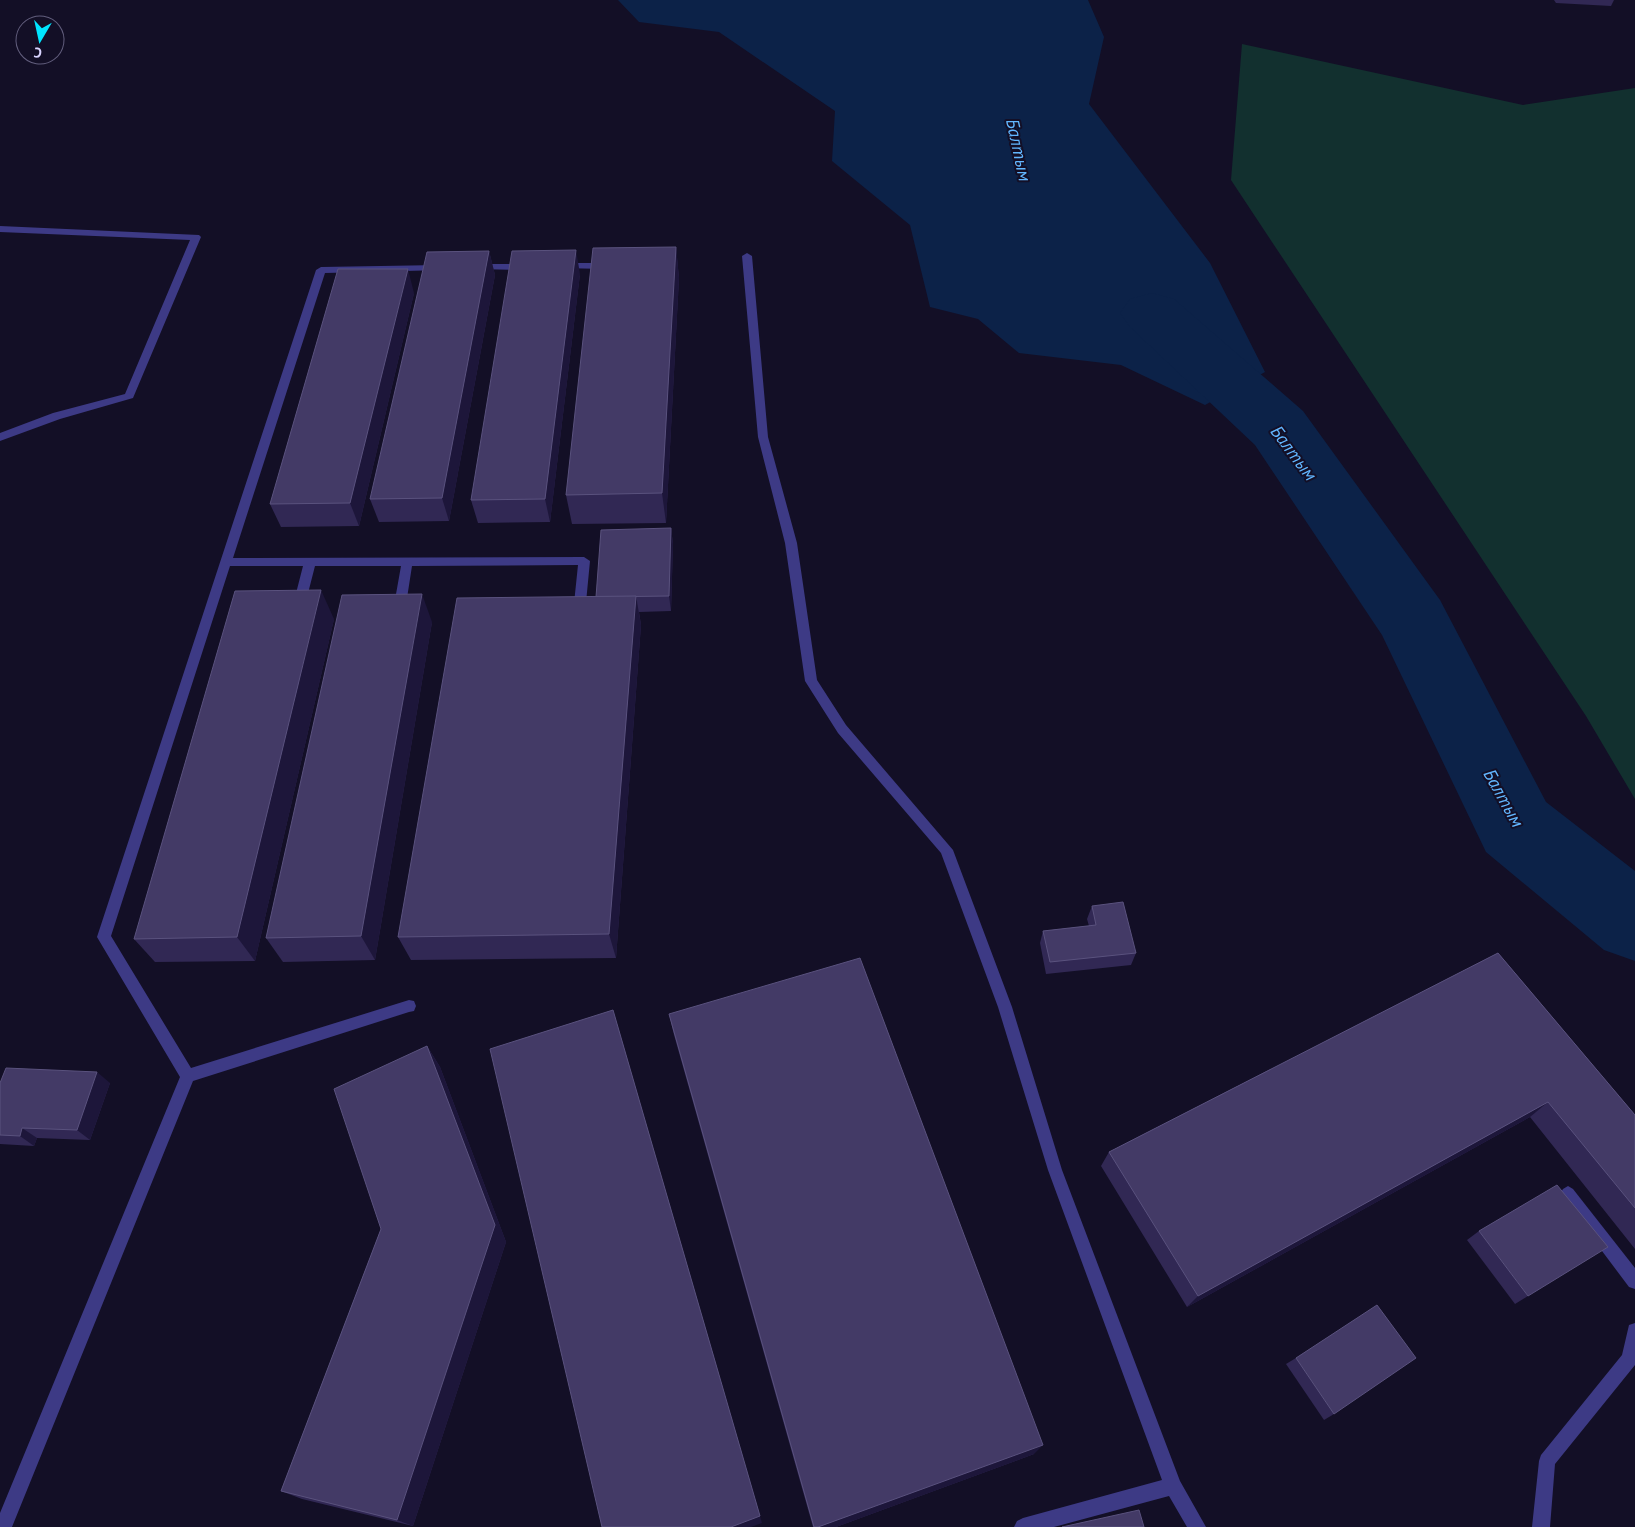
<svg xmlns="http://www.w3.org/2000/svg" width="1635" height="1527" font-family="'PT Sans',sans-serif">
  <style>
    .green { fill: #12302f }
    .water { fill: #0c2248 }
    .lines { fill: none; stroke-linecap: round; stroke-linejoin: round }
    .river { fill: #0c2248; fill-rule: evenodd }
    .minor { fill: #3d3a85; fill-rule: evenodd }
    .wall { fill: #312854 }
    .shaded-wall { fill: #1d163a }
    .building { fill: #433a66; stroke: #5a527e }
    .labels { text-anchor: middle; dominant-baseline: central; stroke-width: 4; stroke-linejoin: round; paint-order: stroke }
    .water-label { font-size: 18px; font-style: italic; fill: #62b6ff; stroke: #130f26 }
  </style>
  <rect width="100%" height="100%" fill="#130f26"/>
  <!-- green -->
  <path class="green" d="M1242 44 1523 105 1635 88V799L1586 716 1231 180Z"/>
  <!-- water -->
  <path class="water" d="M618 0H1088L1104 37 1089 104 1210 263 1265 372 1205 405 1121 365 1019 353 978 319 930 307 910 225 832 161 835 111 719 32 639 22Z"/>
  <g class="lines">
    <!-- river -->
    <path class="river" d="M1152 293 1174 299 1303 411 1440 600 1546 802 1635 871V961L1604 950 1486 852 1382 635 1255 445 1130 327 1120 313 1130 299Z"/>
    <!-- minor -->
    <g class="minor">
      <path d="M0 226 199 235 201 237 133 398 60 419 0 441V433L53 413 125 394 190 240 0 232Z"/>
      <path d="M747 253 752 256 768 437 797 543 817 680 846 725 953 850 1012 1007 1062 1170 1180 1481 1206 1527H1187L1169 1496 1054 1527H1014L1017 1521 1023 1518 1162 1480 1048 1170 998 1007 941 853 838 733 805 681 785 543 758 437 742 256Z"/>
      <path d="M562 263H607L612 266 607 269 559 268 557 266Z"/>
      <path d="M478 264H525L530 267 525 270 475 269V265Z"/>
      <path d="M440 265 443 266V270L325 273 233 558 584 557 590 561 585 613 579 617 573 613 578 565 412 566 405 611 399 615 393 611 401 566H315L305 605 299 609 293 605 303 566H230L111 936 191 1068 409 1000 414 1001 416 1006 414 1011 409 1012 193 1081 12 1527H0V1513L180 1077 97 937 316 270 321 267Z"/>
      <path d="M1568 1186 1573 1189 1635 1268V1289L1629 1287 1563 1199 1560 1194 1563 1189Z"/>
      <path d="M1635 1323V1365L1555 1464 1550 1527H1532L1539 1461 1541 1455 1622 1355 1629 1325Z"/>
    </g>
  </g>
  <!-- wall -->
  <g class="wall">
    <path d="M1554 0H1614L1611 6 1556 3Z"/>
    <path d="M676 247 679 278 666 523 572 524 566 495Z"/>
    <path d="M489 251 495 275 449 521 379 522 370 499Z"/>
    <path d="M580 274 550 522 478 523 471 500Z"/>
    <path d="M414 293 359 526 281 527 270 504Z"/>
    <path d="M671 528 673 544 671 611 639 612 641 625 616 958 411 960 398 937 596 597Z"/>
    <path d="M334 619 255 961 155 962 134 939Z"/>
    <path d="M432 622 375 960 283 962 266 938Z"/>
    <path d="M1092 906 1136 953 1131 965 1046 974 1040 943 1043 931 1089 926 1087 919Z"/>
    <path d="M1498 953 1635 1115V1249L1530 1117 1187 1307 1101 1166 1109 1152Z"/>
    <path d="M669 1014 1034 1454 836 1527H813L674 1035Z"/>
    <path d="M427 1046 440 1067 506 1242 413 1526 302 1499 281 1491 381 1229Z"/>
    <path d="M0 1083H110L90 1140 37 1138 34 1146 0 1144Z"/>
    <path d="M1479 1231 1528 1296 1515 1304 1467 1240Z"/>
    <path d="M1296 1358 1334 1414 1324 1420 1286 1364Z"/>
  </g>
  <!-- shaded-wall -->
  <g class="shaded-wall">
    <path d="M676 247 679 278 666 523 662 493Z"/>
    <path d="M576 250 580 274 550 522 545 499Z"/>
    <path d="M489 251 495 275 449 521 442 498Z"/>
    <path d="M408 269 414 293 359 526 350 503Z"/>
    <path d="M671 528 673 544 671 611 669 596Z"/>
    <path d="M321 590 334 619 255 961 237 937Z"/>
    <path d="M422 594 432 622 375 960 361 936Z"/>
    <path d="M636 596 641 625 616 958 609 934Z"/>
    <path d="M613 1010 762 1523 751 1527H731Z"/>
    <path d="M427 1046 440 1067 506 1242 413 1526 397 1520Z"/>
    <path d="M97 1072 110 1083 90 1140 77 1130Z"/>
    <path d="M1548 1102 1530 1117 1187 1307 1198 1296Z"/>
    <path d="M22 1128 37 1138 34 1146 20 1136Z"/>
    <path d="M1043 1445 1034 1454 836 1527H818Z"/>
  </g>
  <!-- building -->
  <g class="building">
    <path d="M676 247 662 493 566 495 593 248Z"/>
    <path d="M576 250 545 499 471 500 512 251Z"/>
    <path d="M489 251 442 498 370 499 427 252Z"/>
    <path d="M338 269H408L350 503 270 504Z"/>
    <path d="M671 528 669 596 596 597 601 530Z"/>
    <path d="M321 590 237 937 134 939 235 591Z"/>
    <path d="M422 594 361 936 266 938 342 595Z"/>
    <path d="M636 596 609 934 398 937 457 598Z"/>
    <path d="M1123 902 1136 953 1050 962 1043 931 1096 925 1092 906Z"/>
    <path d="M1498 953 1635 1115V1208L1548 1102 1198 1296 1109 1152Z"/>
    <path d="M860 958 1043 1445 818 1527H814L669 1014Z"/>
    <path d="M613 1010 760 1516 731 1527H602L490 1049Z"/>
    <path d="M427 1046 495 1225 397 1520 281 1491 381 1229 334 1089Z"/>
    <path d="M6 1068 97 1072 77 1130 22 1128 20 1136 0 1135V1083Z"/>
    <path d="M1557 1185 1608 1247 1528 1296 1479 1231Z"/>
    <path d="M1377 1305 1416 1358 1334 1414 1296 1358Z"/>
    <path d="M1139 1510 1144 1527H1062Z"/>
  </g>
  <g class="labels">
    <!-- water labels -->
    <g class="water-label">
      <text transform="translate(1019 150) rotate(78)">Балтым</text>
      <text transform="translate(1294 453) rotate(53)">Балтым</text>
      <text transform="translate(1504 798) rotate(61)">Балтым</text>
    </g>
  </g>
  <!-- north arrow -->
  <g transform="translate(40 40) rotate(189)"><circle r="24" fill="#130f26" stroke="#625e7d"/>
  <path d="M0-4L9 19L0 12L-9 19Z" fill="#00e5ff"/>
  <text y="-8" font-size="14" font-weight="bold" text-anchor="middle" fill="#d9d4ff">С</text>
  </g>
</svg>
